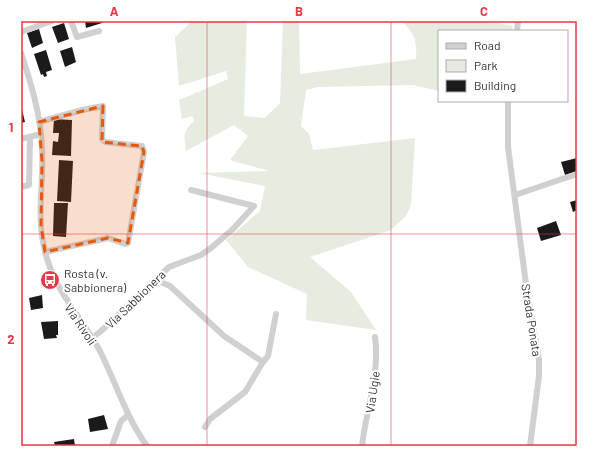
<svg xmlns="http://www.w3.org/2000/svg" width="598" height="467" font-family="Barlow,sans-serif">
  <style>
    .green { fill: #e6ecdf }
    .building { fill: #1a1a1a }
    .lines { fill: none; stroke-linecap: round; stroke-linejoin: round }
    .minor { stroke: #d0d0d0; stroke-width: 6 }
    .marked { fill: #e8590c; fill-opacity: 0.2; stroke: #e8590c; stroke-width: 3; stroke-dasharray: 8 5; stroke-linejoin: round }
    .grid { fill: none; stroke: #e63946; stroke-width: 1; stroke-opacity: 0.55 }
    .labels { text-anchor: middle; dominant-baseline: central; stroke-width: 4; stroke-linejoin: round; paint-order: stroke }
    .poi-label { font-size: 12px; fill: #333; stroke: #fff; text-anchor: start }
    .street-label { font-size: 12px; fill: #333; stroke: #fff }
    .neatline { fill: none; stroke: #e63946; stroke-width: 1.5 }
    .grid-label { font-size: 13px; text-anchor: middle; font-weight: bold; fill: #e63946 }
  </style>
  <rect width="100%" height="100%" fill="#fff"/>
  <!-- green -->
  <path class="green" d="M188 21H247L244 116 265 118 280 103 283 21 299 22 300 74 416 59C417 40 415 35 402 21H486L513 26 512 31H439V91L413 85 318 87 306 90 301 126 309 134 313 150 415 138 411 205 406 216 391 230 310 257 351 292 376 330 306 320 307 294 248 267 226 240 260 211 265 186 198 173 269 171 230 160 248 136 234 125 186 151C184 136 182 132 194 121L192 116 182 119 179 100 228 79 226 71 179 86 175 37 189 24Z"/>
  <!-- building -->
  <g class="building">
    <path d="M85 21H101L102 23 86 28Z"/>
    <path d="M64 23 69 39 58 43 52 27Z"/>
    <path d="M39 29 43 43 32 48 27 33Z"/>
    <path d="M72 47 76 62 65 67 60 51Z"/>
    <path d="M46 50 52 70 46 72 47 76 44 77 43 74 41 75 34 54Z"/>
    <path d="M21 105 25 122 21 123Z"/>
    <path d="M54 119 72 120 71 156 52 155 53 141 58 142 59 133H53Z"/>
    <path d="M577 158V171L565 175 561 162Z"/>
    <path d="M59 160 73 161 71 202 57 201Z"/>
    <path d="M577 200V210L573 212 570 202Z"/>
    <path d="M54 203H68L66 237 53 236Z"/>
    <path d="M556 221 561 235 541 241 537 228Z"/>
    <path d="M42 295 43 308 31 310 29 298Z"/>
    <path d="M58 321V335H56L57 338 44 339 41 322Z"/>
    <path d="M104 415 108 429 90 432 88 419Z"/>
    <path d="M74 439 75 446H55L54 442Z"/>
  </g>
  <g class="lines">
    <!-- minor -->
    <g class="minor">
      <path d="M71 21 77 37 99 31"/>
      <path d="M517 31 518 21"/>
      <path d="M21 32 52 21"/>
      <path d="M21 53C31 83 41 116 42 148 44 179 37 211 43 242 51 289 79 312 100 351 116 383 126 417 147 446"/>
      <path d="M508 101V147L526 284 539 360V376L530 446"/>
      <path d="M39 122 82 110 103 106 102 139 105 142 142 146 144 152 128 243 125 244 108 238 45 252"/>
      <path d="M21 139 41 134"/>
      <path d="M21 187 29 185 30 137"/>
      <path d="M515 195 577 174"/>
      <path d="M156 280 170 286 224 336 263 362 268 356 276 314"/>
      <path d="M92 338 101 331 169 267 201 255 211 248 233 229 254 206 191 190"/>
      <path d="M205 427 210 419 245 392 263 362"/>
      <path d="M112 446 121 421 128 415"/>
      <path d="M362 446C366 410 380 375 375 337"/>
    </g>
  </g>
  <!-- marked area -->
  <path class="marked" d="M103 106 102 142 142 146 144 152 128 243 108 238 45 252 41 226 42 161 39 122Z"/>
  <!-- grid -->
  <path class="grid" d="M207 21V446M391 21V446M21 234H577"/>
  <!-- icons -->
  <defs>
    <g id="bus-disc" transform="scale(1)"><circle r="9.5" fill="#e63946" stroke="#fff"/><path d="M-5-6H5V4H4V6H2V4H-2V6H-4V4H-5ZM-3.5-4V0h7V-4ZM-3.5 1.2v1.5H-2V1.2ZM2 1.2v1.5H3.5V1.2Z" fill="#fff"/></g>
  </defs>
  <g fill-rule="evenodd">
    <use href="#bus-disc" x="50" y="280"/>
  </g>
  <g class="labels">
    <!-- poi labels -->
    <g class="poi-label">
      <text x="64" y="273">Rosta (v.<tspan x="64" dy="14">Sabbionera)</tspan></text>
    </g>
    <!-- street labels -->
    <g class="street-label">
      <text transform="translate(135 299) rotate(-44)">Via Sabbionera</text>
      <text transform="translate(532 320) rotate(81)">Strada Ponata</text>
      <text transform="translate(81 324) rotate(56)">Via Rivoli</text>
      <text transform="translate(372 392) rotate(-82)">Via Ugie</text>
    </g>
  </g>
  <!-- border -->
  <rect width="598" height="467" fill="none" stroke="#ffffff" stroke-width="44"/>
  <!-- legend -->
  <rect x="438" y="30" width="130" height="72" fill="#ffffff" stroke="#adadad"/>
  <rect x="446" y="43" width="20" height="6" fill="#d0d0d0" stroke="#adadad"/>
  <text x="474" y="50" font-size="12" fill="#333333">Road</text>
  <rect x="446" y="60" width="20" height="12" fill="#e6ecdf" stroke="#adadad"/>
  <text x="474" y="70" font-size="12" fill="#333333">Park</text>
  <rect x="446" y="80" width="20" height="12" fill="#1a1a1a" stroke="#adadad"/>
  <text x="474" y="90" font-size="12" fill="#333333">Building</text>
  <rect x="22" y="22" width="554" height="423" class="neatline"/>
  <g class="grid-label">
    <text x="114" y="16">A</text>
    <text x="299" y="16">B</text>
    <text x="484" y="16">C</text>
    <text x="11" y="132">1</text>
    <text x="11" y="344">2</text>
  </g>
</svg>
